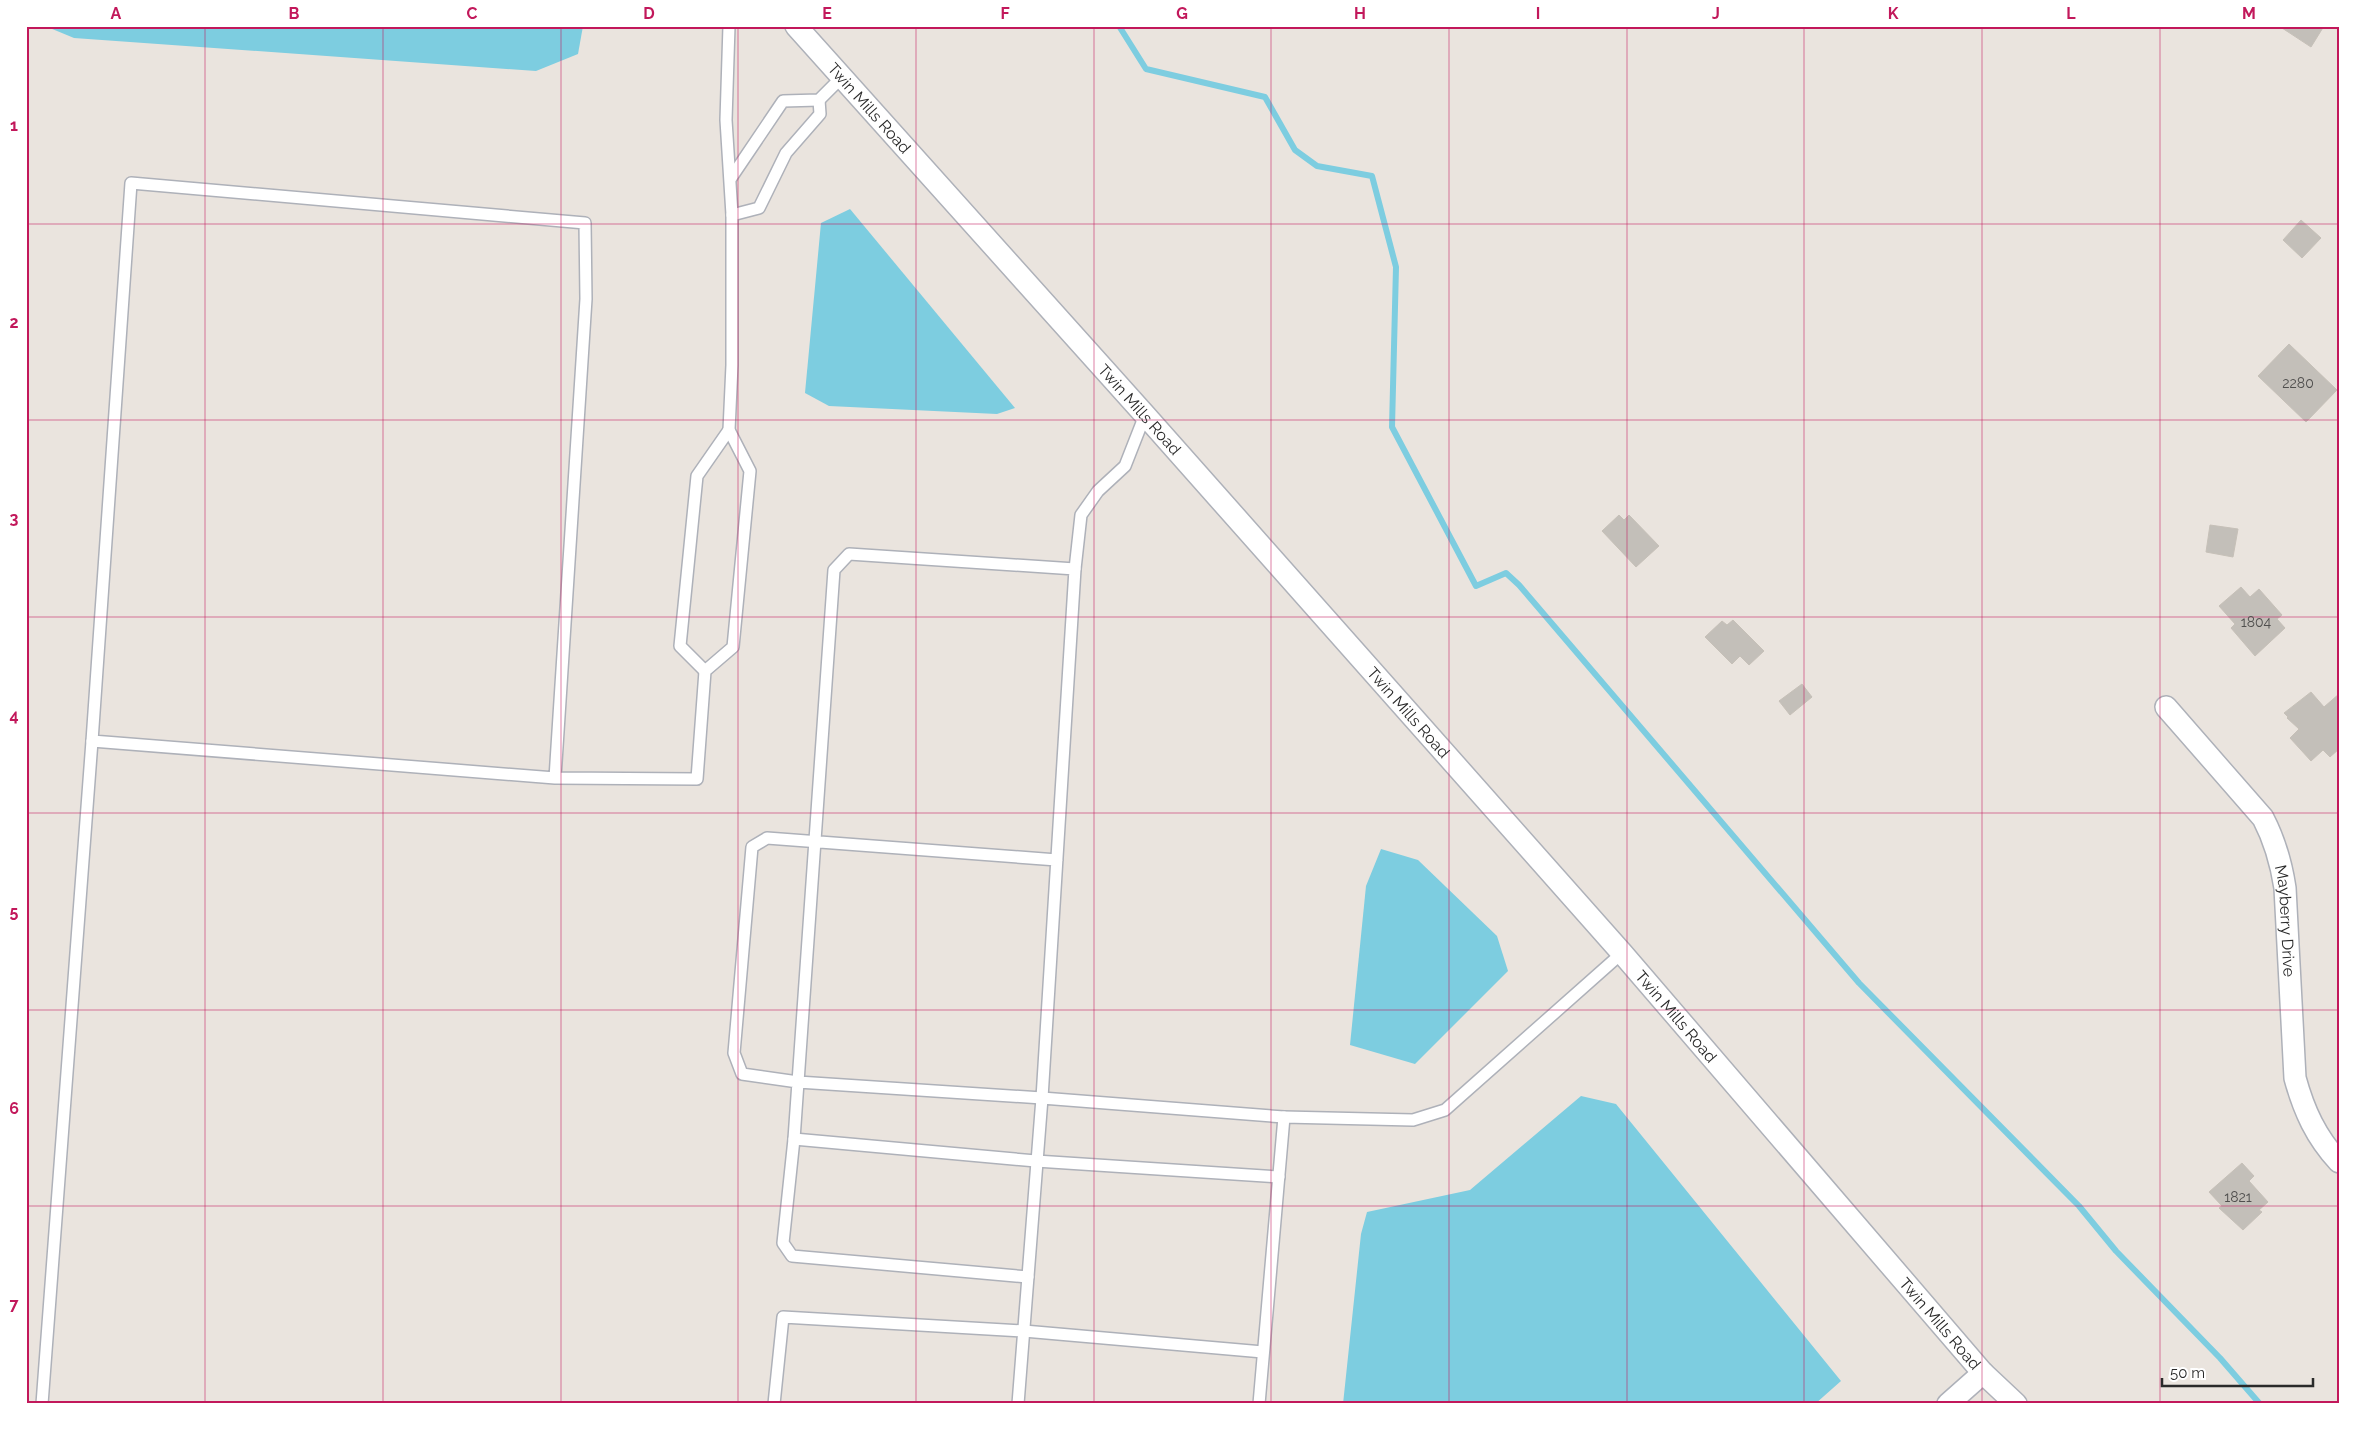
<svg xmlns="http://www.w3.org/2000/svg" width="2365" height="1430" font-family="Raleway,sans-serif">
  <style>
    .water { fill: #7dcde0 }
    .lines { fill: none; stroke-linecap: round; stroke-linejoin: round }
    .stream { stroke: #7dcde0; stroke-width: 6 }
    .building { fill: #c3bfb9; stroke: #c6c0b8 }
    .lane-casing { stroke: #aeb1b9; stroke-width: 14 }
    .street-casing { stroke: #aeb1b9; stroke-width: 24 }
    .lane { stroke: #fff; stroke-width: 11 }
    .street { stroke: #fff; stroke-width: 21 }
    .grid { fill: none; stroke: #c2185b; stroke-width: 1; stroke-opacity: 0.55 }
    .labels { text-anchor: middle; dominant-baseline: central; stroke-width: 5; stroke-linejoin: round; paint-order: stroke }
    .number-label { font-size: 14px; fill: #504f4e }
    .street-label { font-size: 16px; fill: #2a2a2a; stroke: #fff }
    .neatline { fill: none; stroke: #c2185b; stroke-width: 2 }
    .grid-label { font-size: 16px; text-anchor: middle; font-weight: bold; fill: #c2185b }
  </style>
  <rect width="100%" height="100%" fill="#eae4de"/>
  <!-- water -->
  <g class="water">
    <path d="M45 26H583L578 54 536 71 74 38Z"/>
    <path d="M850 209 1015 408 997 414 829 406 805 393 821 223Z"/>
    <path d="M1381 849 1418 860 1497 936 1508 971 1415 1064 1350 1045 1366 886Z"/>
    <path d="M1581 1096 1616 1104 1841 1381 1815 1404H1343L1361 1234 1367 1212 1470 1190Z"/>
  </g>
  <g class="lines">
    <!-- stream -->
    <path class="stream" d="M1119 26 1146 69 1265 97 1295 150 1317 166 1372 176 1396 267 1392 427 1476 586 1506 573 1519 585 1859 983 2079 1206 2116 1251 2220 1358 2260 1404"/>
  </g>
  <!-- building -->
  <g class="building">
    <path d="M2279 26H2324L2311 47Z"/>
    <path d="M2301 220 2321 238 2302 258 2283 240Z"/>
    <path d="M2289 344 2337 390 2306 422 2258 376Z"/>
    <path d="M1619 515 1624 520 1629 515 1659 546 1636 567 1602 531Z"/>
    <path d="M2210 525 2238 529 2233 557 2206 552Z"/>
    <path d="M2241 587 2250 597 2259 589 2282 615 2277 619 2285 628 2255 656 2231 628 2235 624 2219 606Z"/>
    <path d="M1733 620 1764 651 1749 665 1740 656 1732 664 1705 637 1722 621 1727 625Z"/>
    <path d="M1802 684 1812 697 1790 715 1779 701Z"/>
    <path d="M2311 692 2324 707 2339 694V749L2330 757 2323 750 2311 761 2290 738 2299 729 2287 718 2288 717 2284 713Z"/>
    <path d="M2242 1163 2254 1176 2249 1181 2268 1202 2259 1210 2262 1212 2243 1230 2219 1208 2222 1206 2209 1192Z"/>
  </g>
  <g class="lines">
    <!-- lane casing -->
    <g class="lane-casing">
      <g id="lane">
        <path d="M731 178 783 101 819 100 842 77"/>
        <path d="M732 215 759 208 786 153 820 114 819 100"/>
        <path d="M1075 569 1081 515 1098 491 1125 466 1145 415"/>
        <path d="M705 671 680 646 697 476 729 430"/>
        <path d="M555 778 586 299 585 223 131 183 92 741 555 778 697 779 705 671 733 647 750 471 729 430 732 365V215L726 120 729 26"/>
        <path d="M794 1139C807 949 821 760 834 570L849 554 1075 569 1042 1098 798 1082 742 1074 734 1053 752 847 767 838 1057 860"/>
        <path d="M1028 1277 792 1256 783 1243 794 1139 1036 1161 1279 1177"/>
        <path d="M42 1404 92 741"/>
        <path d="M774 1404 783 1317 1024 1331 1263 1352"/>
        <path d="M1018 1404 1042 1098 1284 1117"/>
        <path d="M1259 1404 1284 1117 1413 1120 1445 1110 1622 953"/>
      </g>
    </g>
    <!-- street casing -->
    <g class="street-casing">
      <g id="street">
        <path id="s1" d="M796 26 1145 415 1622 953 1983 1373 2016 1404"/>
        <path id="s2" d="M2166 707 2263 818C2275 841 2281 862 2285 888L2295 1078C2304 1111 2316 1137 2339 1162"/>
        <path d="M1948 1404 1983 1373"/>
      </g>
    </g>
    <!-- lane -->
    <use href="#lane" class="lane"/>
    <!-- street -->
    <use href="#street" class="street"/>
  </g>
  <!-- grid -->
  <path class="grid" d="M205 26V1404M383 26V1404M561 26V1404M738 26V1404M916 26V1404M1094 26V1404M1271 26V1404M1449 26V1404M1627 26V1404M1804 26V1404M1982 26V1404M2160 26V1404M26 224H2339M26 420H2339M26 617H2339M26 813H2339M26 1010H2339M26 1206H2339"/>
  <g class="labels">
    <!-- number labels -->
    <g class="number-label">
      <text x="2298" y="383">2280</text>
      <text x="2256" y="622">1804</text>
      <text x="2238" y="1197">1821</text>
    </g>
    <!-- street labels -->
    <g class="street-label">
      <text stroke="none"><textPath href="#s1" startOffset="110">Twin Mills Road</textPath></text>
      <text stroke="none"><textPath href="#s1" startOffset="515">Twin Mills Road</textPath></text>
      <text stroke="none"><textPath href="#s1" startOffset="920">Twin Mills Road</textPath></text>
      <text stroke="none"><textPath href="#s2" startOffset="254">Mayberry Drive</textPath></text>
      <text stroke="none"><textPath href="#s1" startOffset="1325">Twin Mills Road</textPath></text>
      <text stroke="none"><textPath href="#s1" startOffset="1730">Twin Mills Road</textPath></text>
    </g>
  </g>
  <!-- border -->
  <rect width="2365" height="1430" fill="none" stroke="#ffffff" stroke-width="55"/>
  <!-- scale -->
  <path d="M2162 1378v8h151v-8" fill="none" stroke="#2a2a2a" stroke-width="2.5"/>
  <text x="2170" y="1378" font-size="15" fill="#2a2a2a" stroke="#ffffff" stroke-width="4" paint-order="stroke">50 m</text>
  <rect x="28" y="28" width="2310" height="1374" class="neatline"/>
  <g class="grid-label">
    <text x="116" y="19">A</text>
    <text x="294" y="19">B</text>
    <text x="472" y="19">C</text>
    <text x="649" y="19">D</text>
    <text x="827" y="19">E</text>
    <text x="1005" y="19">F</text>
    <text x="1182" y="19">G</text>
    <text x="1360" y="19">H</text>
    <text x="1538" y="19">I</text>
    <text x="1716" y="19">J</text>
    <text x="1893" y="19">K</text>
    <text x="2071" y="19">L</text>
    <text x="2249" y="19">M</text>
    <text x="14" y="131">1</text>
    <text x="14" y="328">2</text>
    <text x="14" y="524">3</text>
    <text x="14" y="721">4</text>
    <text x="14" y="917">5</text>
    <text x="14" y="1114">6</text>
    <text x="14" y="1310">7</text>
  </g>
</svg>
